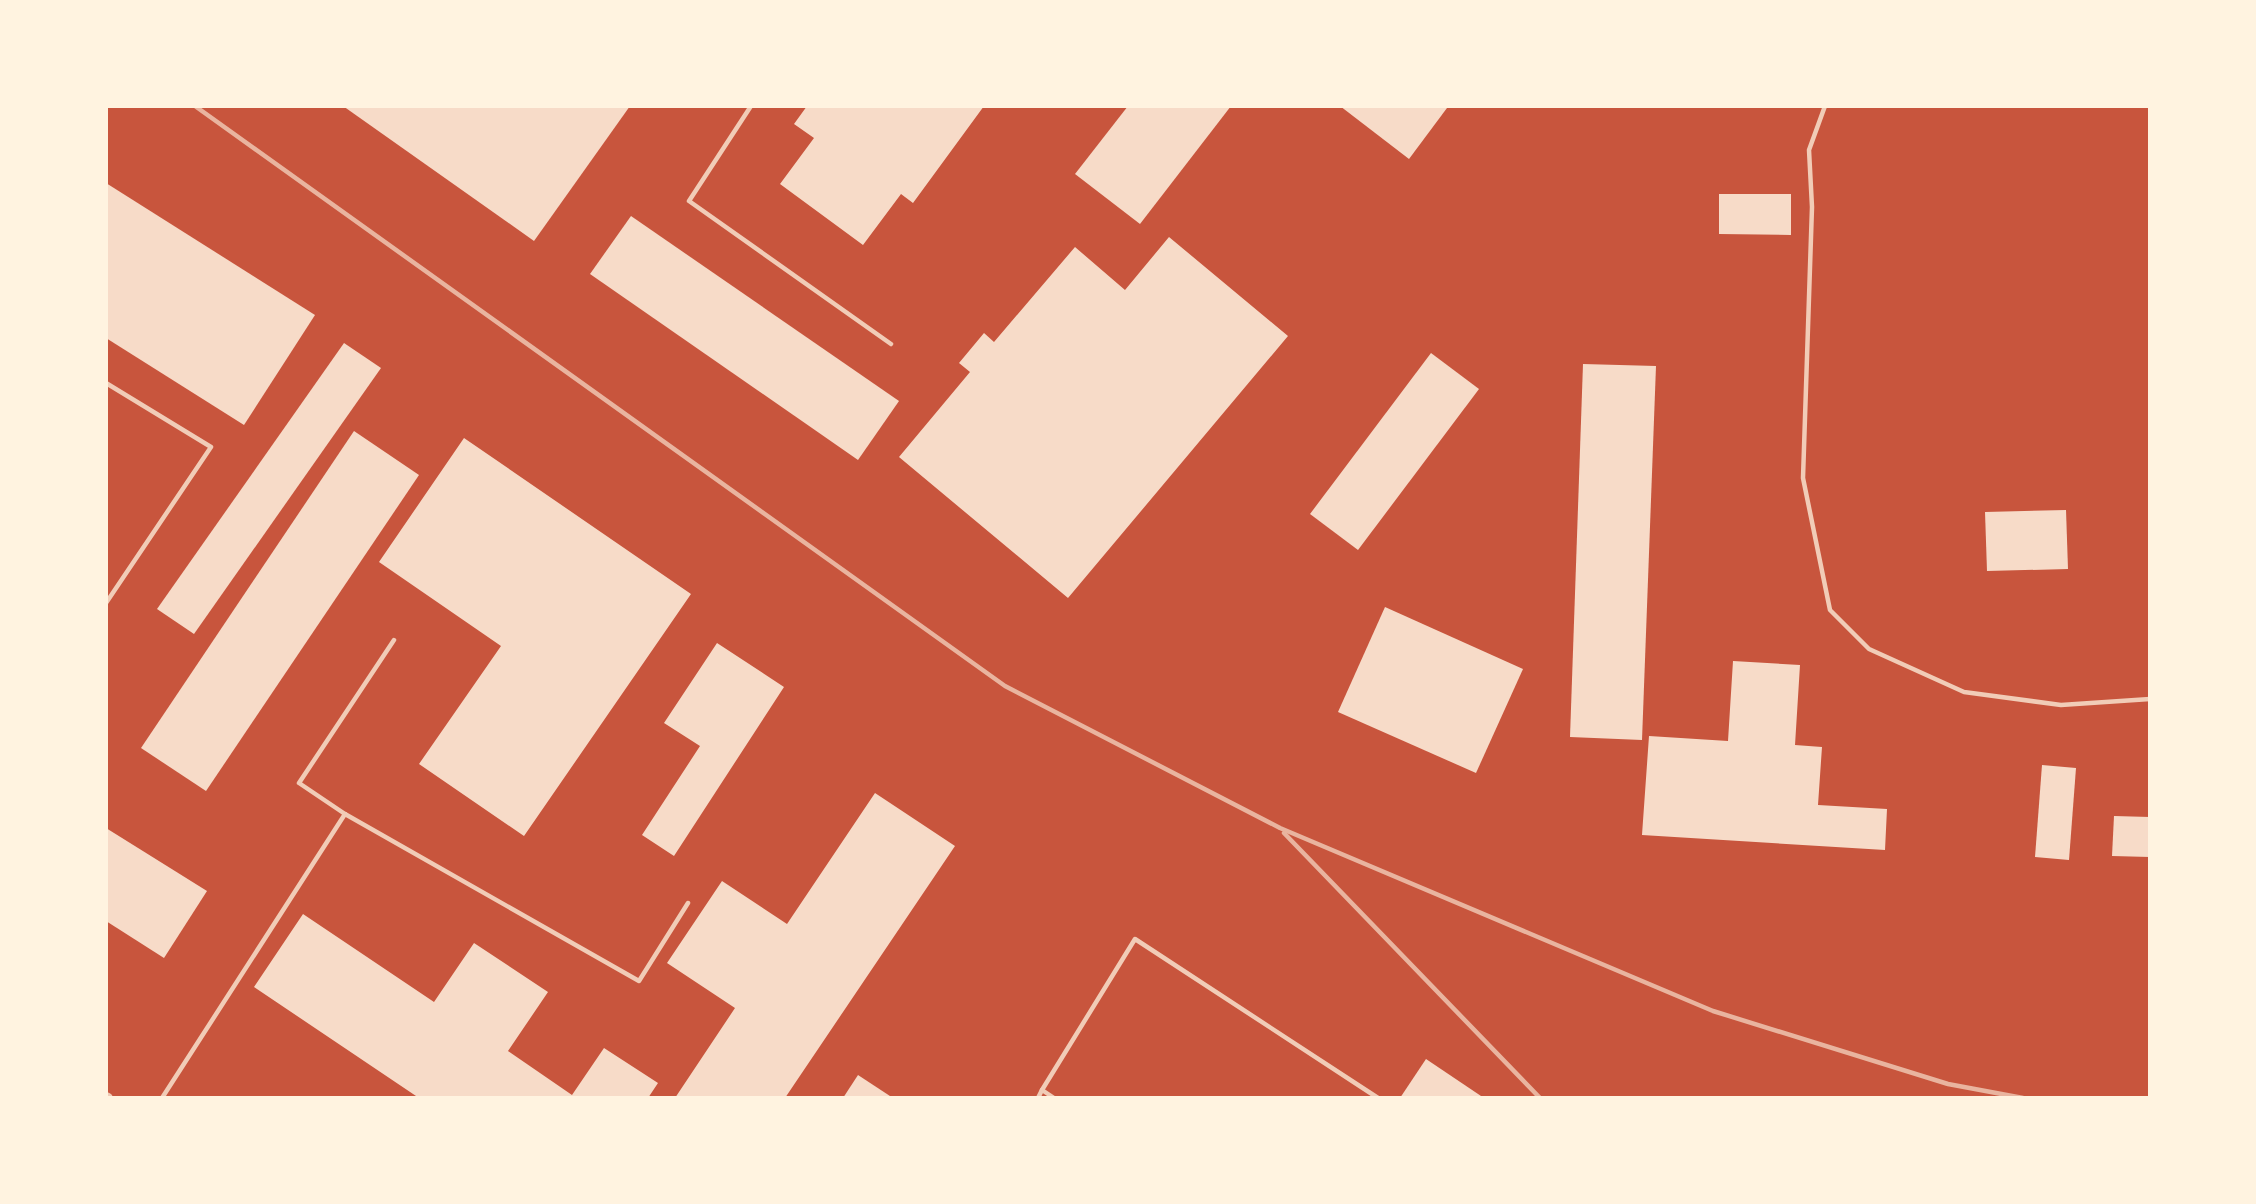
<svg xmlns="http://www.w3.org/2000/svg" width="2256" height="1204" font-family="'Source Serif 4',serif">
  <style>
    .building { fill: #f7dbc8 }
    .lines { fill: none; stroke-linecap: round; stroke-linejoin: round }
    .service { stroke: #f1ccb7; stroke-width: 4.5 }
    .tertiary { stroke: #f1ccb7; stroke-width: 10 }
    .rail { stroke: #e9b49f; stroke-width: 4.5 }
  </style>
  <rect width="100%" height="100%" fill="#c8553d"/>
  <!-- building -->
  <g class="building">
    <path d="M343 106H630L534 241Z"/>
    <path d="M807 106H984L913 203 901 194 863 245 780 184 814 138 794 124Z"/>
    <path d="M1128 106H1231L1140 224 1075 174Z"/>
    <path d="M1340 106H1445L1447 108 1409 159Z"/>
    <path d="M106 183 315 315 244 425 106 338Z"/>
    <path d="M1719 194H1791V235L1719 234Z"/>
    <path d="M631 216 899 401 858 460 590 274Z"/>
    <path d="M1169 237 1288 336 1068 598 899 457 970 372 959 363 984 333 994 342 1075 247 1125 290Z"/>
    <path d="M344 343 381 368 194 634 157 609Z"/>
    <path d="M1431 353 1479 389 1358 550 1310 514Z"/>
    <path d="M1583 364 1656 366 1642 740 1570 737Z"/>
    <path d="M354 431 419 475 206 791 141 748Z"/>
    <path d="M464 438 691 594 524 836 419 764 501 646 379 562Z"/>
    <path d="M2066 510 2068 569 1987 571 1985 512Z"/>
    <path d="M1385 607 1523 669 1476 773 1338 712Z"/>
    <path d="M717 643 784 687 674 856 642 835 700 746 664 723Z"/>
    <path d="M1733 661 1800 665 1795 745 1822 747 1818 805 1887 809 1885 850 1642 835 1649 736 1728 741Z"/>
    <path d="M2042 765 2076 768 2069 860 2035 857Z"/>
    <path d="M875 793 955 846 785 1098H675L735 1008 667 963 722 881 787 924Z"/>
    <path d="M2114 816 2150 817V857L2112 856Z"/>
    <path d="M106 828 207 891 164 958 106 921Z"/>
    <path d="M303 914 434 1002 474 943 548 992 508 1051 572 1095 604 1048 658 1083 648 1098H419L254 987Z"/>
    <path d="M1426 1059 1484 1098H1400Z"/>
    <path d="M858 1075 893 1098H843Z"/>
  </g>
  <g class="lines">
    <!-- service -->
    <g class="service">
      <path d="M751 106 689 201 891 344"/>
      <path d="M1825 106 1809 150 1812 207 1803 478 1830 610 1869 649 1964 692 2061 705 2150 699"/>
      <path d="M106 383 211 447 106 603"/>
      <path d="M394 640 299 783 345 814 639 981 688 903"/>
      <path d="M1042 1090 1135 939 1378 1098"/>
      <path d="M162 1098 345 814"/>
      <path d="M1038 1098 1042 1090 1054 1098"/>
    </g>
    <!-- tertiary -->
    <path class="tertiary" d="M106 1097 108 1098"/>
    <!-- rail -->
    <g class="rail">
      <path d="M195 106 1005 686 1280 828 1713 1011 1948 1084 2023 1098"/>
      <path d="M1284 833 1540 1098"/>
    </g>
  </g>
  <!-- border -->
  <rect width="2256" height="1204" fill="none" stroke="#fff3e0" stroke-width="216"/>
</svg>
